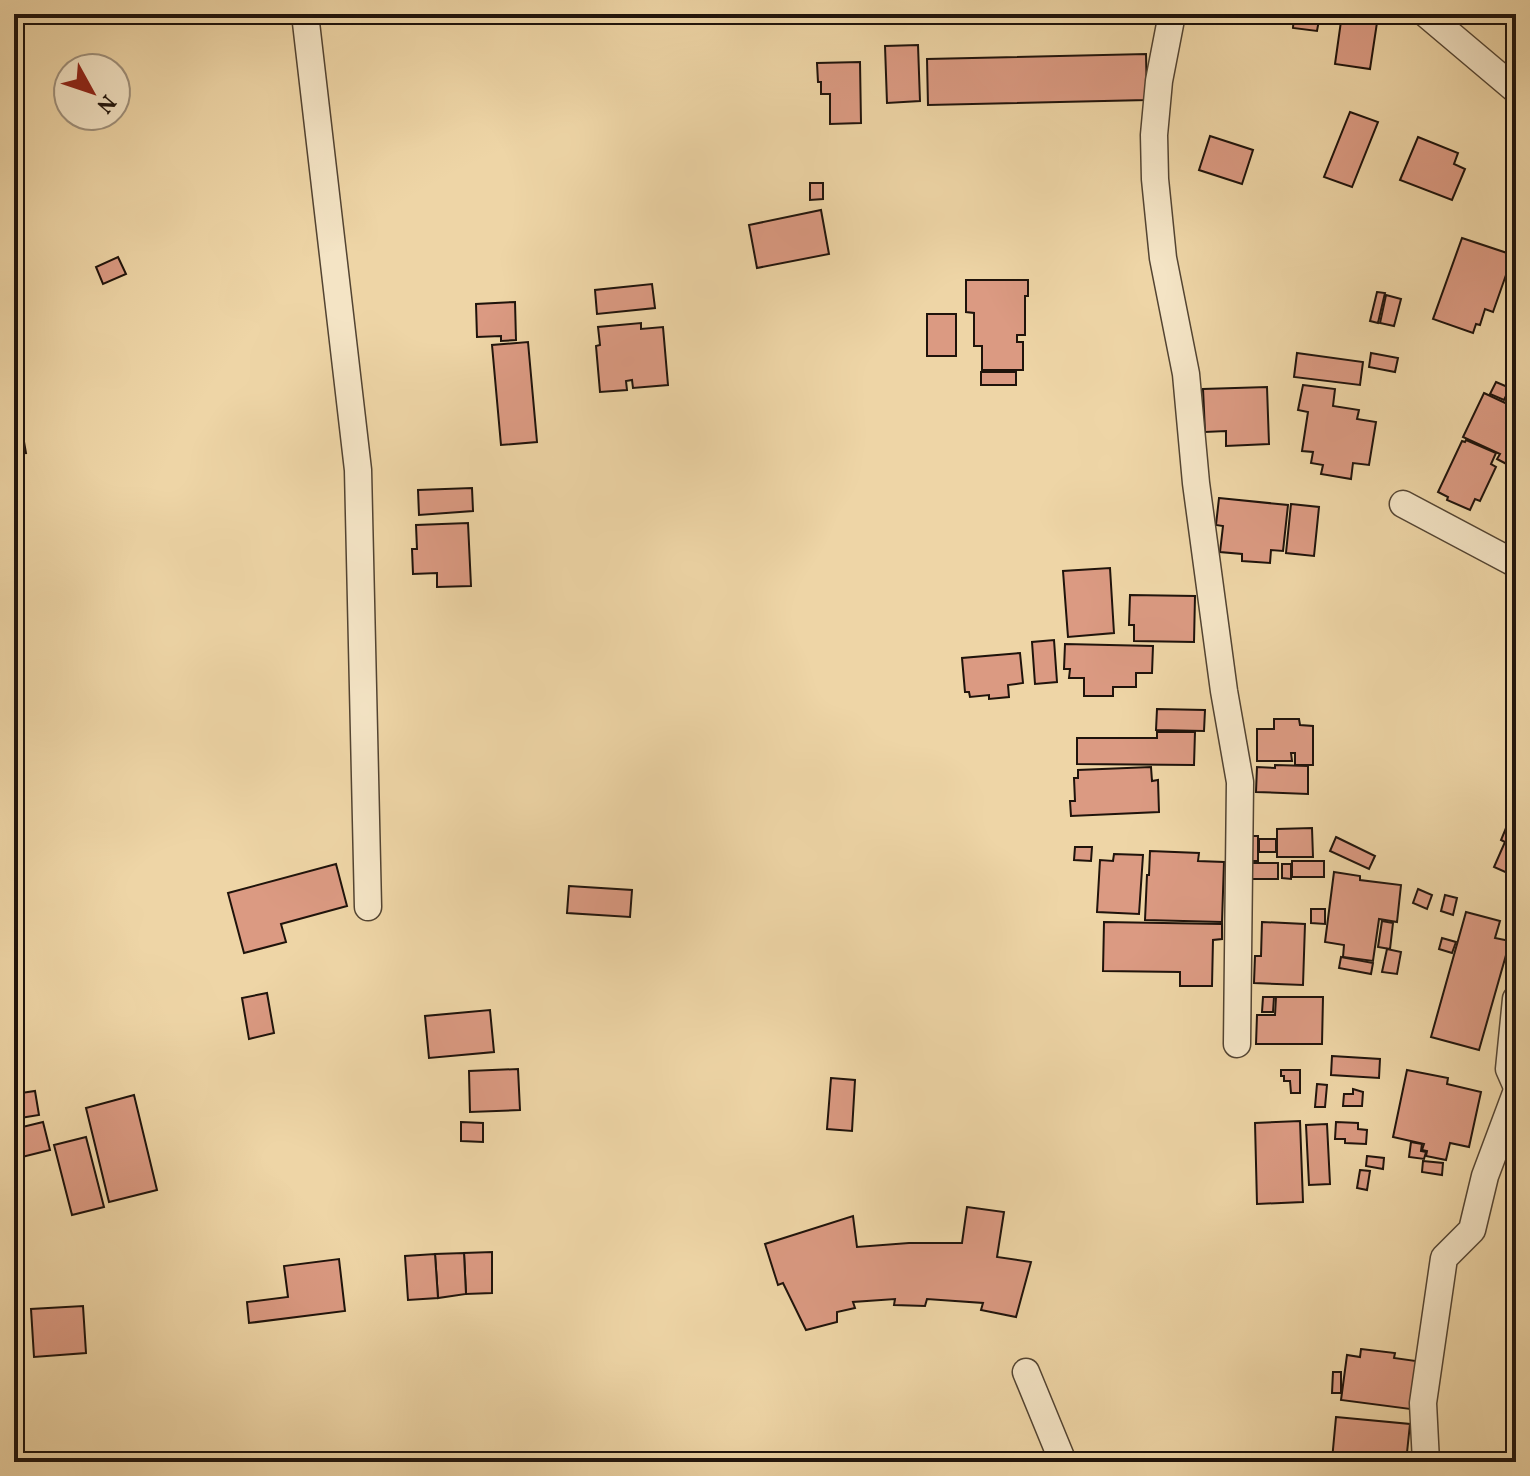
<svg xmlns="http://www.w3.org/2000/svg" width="1530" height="1476" font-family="Vollkorn,serif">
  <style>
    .building { fill: #db9a82; stroke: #1f130b; stroke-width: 2 }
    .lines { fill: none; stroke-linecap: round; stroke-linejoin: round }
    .minor-casing { stroke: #534432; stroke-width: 29 }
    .minor { stroke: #f4e4c5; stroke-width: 26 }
  </style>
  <rect width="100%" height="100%" fill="#eed5a6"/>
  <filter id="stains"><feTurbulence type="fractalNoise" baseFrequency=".0025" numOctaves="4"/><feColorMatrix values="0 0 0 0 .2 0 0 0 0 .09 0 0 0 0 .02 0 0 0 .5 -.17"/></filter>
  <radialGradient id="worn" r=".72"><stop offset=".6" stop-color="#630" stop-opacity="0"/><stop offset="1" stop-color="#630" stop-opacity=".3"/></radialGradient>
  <!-- building -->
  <g class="building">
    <path d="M988 14H1083L1082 24 987 20Z"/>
    <path d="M1294 14H1332L1331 23 1319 20 1317 31 1293 28Z"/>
    <path d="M1342 14 1378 16 1370 69 1335 64Z"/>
    <path d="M918 45 920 101 887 103 885 46Z"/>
    <path d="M1146 54 1147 100 928 105 927 59Z"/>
    <path d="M860 62 861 123 830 124V94H821V82H818L817 63Z"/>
    <path d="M1350 112 1378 122 1352 187 1324 177Z"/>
    <path d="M1210 136 1253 150 1242 184 1199 170Z"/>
    <path d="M1418 137 1458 153 1454 164 1465 169 1452 200 1400 180Z"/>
    <path d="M810 183H823V199L810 200Z"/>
    <path d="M821 210 829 254 757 268 749 225Z"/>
    <path d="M1462 238 1513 255 1493 312 1485 309 1480 325 1476 324 1473 333 1433 319Z"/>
    <path d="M118 257 126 274 103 284 96 267Z"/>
    <path d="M966 280H1028V296H1025V335H1017V342H1023V370H982V346H974V313L966 312Z"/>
    <path d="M652 284 655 308 597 314 595 290Z"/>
    <path d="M1377 292 1385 293 1378 323 1370 321Z"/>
    <path d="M1386 295 1401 299 1394 326 1380 323Z"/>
    <path d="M515 302 516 340 501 341V336L477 337 476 304Z"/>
    <rect x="927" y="314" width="29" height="42"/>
    <path d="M641 323V329L663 327 668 385 633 388 632 380 626 381 627 390 600 392 596 346 600 345 598 327Z"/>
    <path d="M528 342 537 442 501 445 492 345Z"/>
    <path d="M1297 353 1363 362 1360 385 1294 377Z"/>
    <path d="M1371 353 1398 358 1395 372 1369 367Z"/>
    <rect x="981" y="372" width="35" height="13"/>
    <path d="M1496 382 1510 388 1504 400 1490 394Z"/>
    <path d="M1303 385 1335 389 1333 406 1359 410 1357 419 1376 422 1369 465 1353 463 1351 479 1321 474 1323 465 1311 463 1313 452 1302 451 1308 412 1298 410Z"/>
    <path d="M1267 387 1269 444 1226 446V431L1205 432 1203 389Z"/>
    <path d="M1484 393 1516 408V469L1497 459 1500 454 1463 437Z"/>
    <path d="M20 419 26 453 14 454V420Z"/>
    <path d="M1466 440 1496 453 1491 464 1496 467 1480 501 1475 499 1470 510 1447 500 1448 497 1438 492 1462 441 1465 442Z"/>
    <path d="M24 469V488L14 489V470Z"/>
    <path d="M472 488 473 511 419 515 418 490Z"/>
    <path d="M1219 498 1288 505 1283 551 1271 550 1270 563 1242 561V554L1220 552 1223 526 1216 525Z"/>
    <path d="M1291 504 1319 507 1314 556 1286 553Z"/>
    <path d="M468 523 471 586 437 587V573L413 574 412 549H417L416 525Z"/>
    <path d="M1110 568 1114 633 1068 637 1063 571Z"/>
    <path d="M1130 595 1195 596 1194 642 1134 641V625H1129Z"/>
    <path d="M1054 640 1057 682 1035 684 1032 642Z"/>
    <path d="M1065 644 1153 646 1152 673H1136V687H1113V696H1084V678H1069L1070 669H1064Z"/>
    <path d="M1020 653 1023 683 1008 685 1009 697 989 699V695L970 697 969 692H965L962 658Z"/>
    <path d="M1157 709 1205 710 1204 731 1156 730Z"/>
    <path d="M1274 719H1299L1300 725 1313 726V765H1295V753H1291L1292 761H1257V729H1274Z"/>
    <path d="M1157 732H1195L1194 765 1077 764V738H1157Z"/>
    <path d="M1275 765 1308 766V794L1256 792 1257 767 1275 768Z"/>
    <path d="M1151 767 1152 781 1158 780 1159 812 1071 816 1070 801H1075L1074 778H1078V770Z"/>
    <path d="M1516 804V885L1507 881 1510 874 1494 867 1505 842 1501 840Z"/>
    <path d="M1312 828 1313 857H1277V829Z"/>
    <rect x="1249" y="836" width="9" height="25"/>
    <path d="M1336 837 1375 856 1369 869 1330 851Z"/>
    <rect x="1259" y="839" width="17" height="13"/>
    <path d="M1075 847H1092L1091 861 1074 860Z"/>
    <path d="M1150 851 1199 853 1198 861 1224 862 1222 922 1145 920 1147 875H1149Z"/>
    <path d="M1114 854 1143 855 1139 914 1097 912 1100 860 1113 861Z"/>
    <rect x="1292" y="861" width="32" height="16"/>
    <rect x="1247" y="863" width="31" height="16"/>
    <path d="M336 864 347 906 281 924 286 942 244 953 228 893Z"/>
    <path d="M1282 864H1291V879L1282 878Z"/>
    <path d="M1334 872 1360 876V880L1401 885 1397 922 1379 919 1373 961 1343 957 1344 945 1325 942Z"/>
    <path d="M569 886 632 890 630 917 567 913Z"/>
    <path d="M1418 889 1432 895 1427 909 1413 903Z"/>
    <path d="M1445 895 1457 898 1453 915 1441 911Z"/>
    <path d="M1311 909H1325V924L1311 923Z"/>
    <path d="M1466 912 1500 921 1495 938 1510 941 1479 1050 1431 1037Z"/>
    <path d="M1382 921 1393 923 1390 949 1378 947Z"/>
    <path d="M1104 922 1222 924V939L1213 940 1212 986H1180V972L1103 971Z"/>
    <path d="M1262 922 1305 924 1303 985 1254 983 1255 956H1261Z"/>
    <path d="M1442 938 1456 942 1452 953 1439 949Z"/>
    <path d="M1387 949 1401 952 1397 974 1382 972Z"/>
    <path d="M1341 957 1373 963 1371 974 1339 968Z"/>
    <path d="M267 993 274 1033 249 1039 242 998Z"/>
    <path d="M1263 997H1274L1273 1012H1262Z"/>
    <path d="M1276 997H1323L1322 1044H1256L1257 1015H1275Z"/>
    <path d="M490 1010 494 1052 429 1058 425 1016Z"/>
    <path d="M1332 1056 1380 1059 1379 1078 1331 1075Z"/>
    <path d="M518 1069 520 1110 470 1112 469 1071Z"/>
    <path d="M1281 1070H1300V1093H1291L1290 1081H1284V1076H1281Z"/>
    <path d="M1407 1070 1448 1078 1447 1084 1481 1092 1469 1147 1450 1143 1446 1160 1426 1156 1427 1151 1422 1150 1424 1144 1393 1137Z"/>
    <path d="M831 1078 855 1080 852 1131 827 1129Z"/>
    <path d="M1317 1084 1327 1085 1325 1107H1315Z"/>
    <path d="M1353 1089 1363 1092 1362 1106H1343L1344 1094H1353Z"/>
    <path d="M35 1091 39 1115 14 1119V1094Z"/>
    <path d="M134 1095 157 1190 109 1202 86 1108Z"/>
    <path d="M1300 1121 1303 1202 1257 1204 1255 1123Z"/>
    <path d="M43 1122 50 1150 14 1159V1129Z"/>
    <path d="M461 1122 483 1123V1142L461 1141Z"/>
    <path d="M1336 1122 1358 1123V1129L1367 1130 1366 1144 1345 1143V1139H1335Z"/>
    <path d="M1327 1124 1330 1184 1309 1185 1306 1125Z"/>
    <path d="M86 1137 104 1207 72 1215 54 1145Z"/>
    <path d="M1411 1142 1422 1144 1421 1151 1426 1152 1424 1159 1409 1157Z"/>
    <path d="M1367 1156 1384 1158 1383 1169 1366 1166Z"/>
    <path d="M1423 1161 1443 1163 1442 1175 1422 1172Z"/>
    <path d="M1360 1170 1370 1171 1367 1190 1357 1188Z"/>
    <path d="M967 1207 1004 1212 997 1257 1031 1262 1016 1317 981 1310 983 1303 927 1299 925 1306 894 1305 895 1299 853 1302 855 1308 837 1312V1322L806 1330 783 1283 778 1285 765 1244 853 1216 857 1247 909 1243H962Z"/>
    <path d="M492 1252V1293L466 1294 464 1253Z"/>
    <path d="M464 1253 466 1294 438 1298 435 1254Z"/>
    <path d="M435 1254 438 1298 408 1300 405 1256Z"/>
    <path d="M339 1259 345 1311 249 1323 247 1302 288 1297 284 1266Z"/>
    <path d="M83 1306 86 1353 34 1357 31 1309Z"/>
    <path d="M14 1320 22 1401 14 1402Z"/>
    <path d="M1361 1349 1395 1353 1394 1358 1416 1361 1410 1409 1341 1400 1347 1355 1360 1357Z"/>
    <path d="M1333 1372H1341V1393H1332Z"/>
    <path d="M1336 1417 1410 1424 1406 1462H1356L1332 1460Z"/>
  </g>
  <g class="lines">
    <!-- minor casing -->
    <g class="minor-casing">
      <g id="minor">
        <path d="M305 14 358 470 368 907"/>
        <path d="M1172 14 1159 81 1154 135 1155 179 1163 258 1186 374 1196 483 1224 691 1240 782 1237 1044"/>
        <path d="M1426 14 1516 90"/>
        <path d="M1403 504 1516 564"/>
        <path d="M1516 999 1509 1069 1516 1085"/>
        <path d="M1026 1372 1063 1462"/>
        <path d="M1426 1462 1423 1403 1444 1258 1472 1230 1485 1176 1516 1093"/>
      </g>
    </g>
    <!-- minor -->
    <use href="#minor" class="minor"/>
  </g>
  <!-- margin -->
  <rect width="1530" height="1476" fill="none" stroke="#eed5a6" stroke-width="48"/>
  <rect x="16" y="16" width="1498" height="1444" fill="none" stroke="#1f130b" stroke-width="4"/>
  <rect x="24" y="24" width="1482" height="1428" fill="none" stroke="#1f130b" stroke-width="2"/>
  <!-- north arrow -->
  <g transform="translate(92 92) rotate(130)"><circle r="38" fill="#f4e4c5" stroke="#9f907b" stroke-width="2"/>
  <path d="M0-6L14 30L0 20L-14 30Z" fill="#8f2418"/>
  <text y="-12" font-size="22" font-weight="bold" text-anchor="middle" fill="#1f130b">N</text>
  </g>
  <rect width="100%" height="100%" filter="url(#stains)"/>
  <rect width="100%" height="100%" fill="url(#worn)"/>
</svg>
